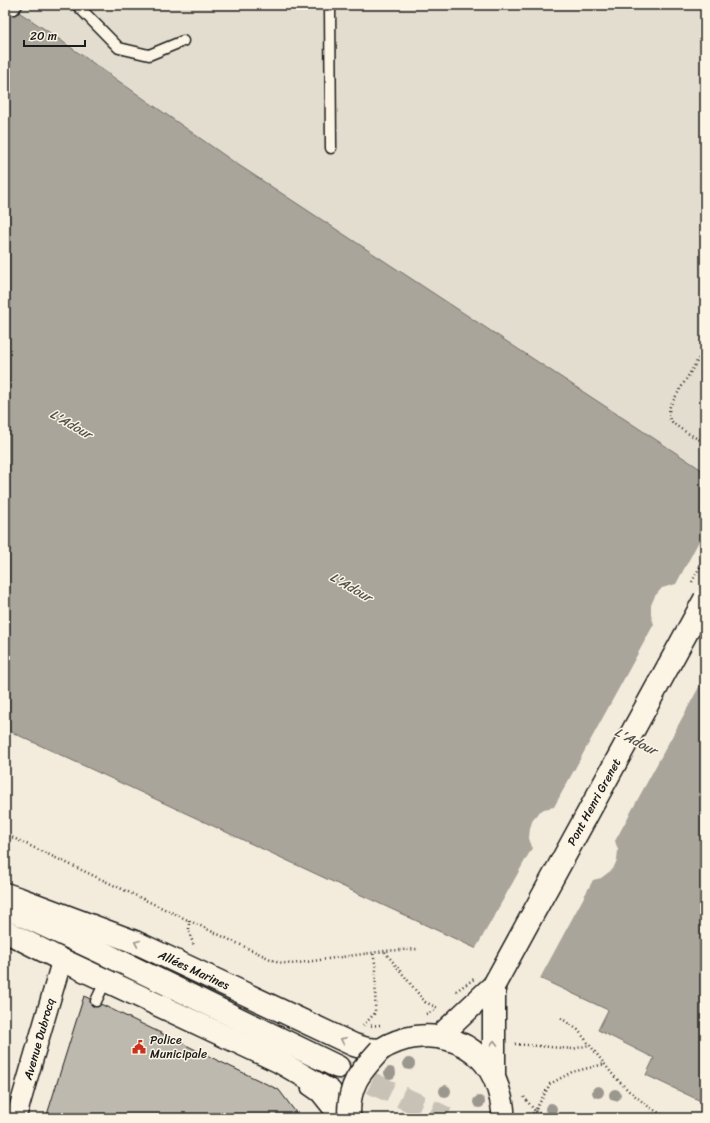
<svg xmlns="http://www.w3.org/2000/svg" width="710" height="1123" font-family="Sriracha,sans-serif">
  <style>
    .built { fill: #e3ddcf }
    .water { fill: #aaa59b; stroke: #716e68 }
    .pier { fill: #f3ecdd }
    .building { fill: #beb9ae; stroke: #1c1c1c }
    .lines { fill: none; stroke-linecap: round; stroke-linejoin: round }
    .secondary-tunnel { stroke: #c8c2b6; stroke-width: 22; stroke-dasharray: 22 11; stroke-linecap: butt }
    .lane-casing { stroke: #1c1c1c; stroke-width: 13 }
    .street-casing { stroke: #1c1c1c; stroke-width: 22 }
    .secondary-casing { stroke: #1c1c1c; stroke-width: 25 }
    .primary-casing { stroke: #1c1c1c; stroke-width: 25 }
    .path { stroke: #1c1c1c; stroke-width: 2.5; stroke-dasharray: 1 3; stroke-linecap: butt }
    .lane { stroke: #fcf5e5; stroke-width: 10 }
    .street { stroke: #fcf5e5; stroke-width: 19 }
    .secondary { stroke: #fcf5e5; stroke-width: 22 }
    .primary { stroke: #fcf5e5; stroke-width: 22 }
    .primary-bridge-casing { stroke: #1c1c1c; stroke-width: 25; stroke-linecap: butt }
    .path-bridge { stroke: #1c1c1c; stroke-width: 2.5; stroke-dasharray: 1 3; stroke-linecap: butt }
    .primary-bridge { stroke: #fcf5e5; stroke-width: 22 }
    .tree { fill: #9b978e }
    .oneway { stroke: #97938b }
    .labels { text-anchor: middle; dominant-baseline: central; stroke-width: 3; stroke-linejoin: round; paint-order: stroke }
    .street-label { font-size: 12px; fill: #1c1c1c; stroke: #fcf5e5 }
    .poi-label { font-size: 12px; fill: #1c1c1c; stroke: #fcf5e5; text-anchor: start }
    .water-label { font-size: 13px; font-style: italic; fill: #55534f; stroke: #fcf5e5 }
  </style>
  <rect width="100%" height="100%" fill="#f3ecdd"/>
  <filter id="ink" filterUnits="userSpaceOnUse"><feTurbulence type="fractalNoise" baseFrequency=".025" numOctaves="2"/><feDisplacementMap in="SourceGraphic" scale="8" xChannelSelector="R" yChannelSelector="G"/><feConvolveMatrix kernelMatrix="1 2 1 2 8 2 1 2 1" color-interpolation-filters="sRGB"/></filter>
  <g filter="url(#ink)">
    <!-- built -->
    <path class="built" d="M8 5H705V472L234 162 46 30Z"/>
    <!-- water -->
    <path class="water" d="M5 5H8L46 30 234 162 705 472V1103L646 1075 654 1058 598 1030 608 1010 5 729Z"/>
    <!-- pier -->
    <path class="pier" d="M705 530V676L615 841 618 850 617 860 613 869 601 878 593 880 539 980 475 950 532 848 529 838 530 828 533 819 538 813 544 809 554 807 654 624 651 615V605L655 596 662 588 676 584Z"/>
    <!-- building -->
    <path class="building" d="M84 996 279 1090 300 1118H46Z"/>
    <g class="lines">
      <!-- secondary-tunnel -->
      <path class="secondary-tunnel" d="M341 1069 447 1118"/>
      <!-- lane casing -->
      <g class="lane-casing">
        <g id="lane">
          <path d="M77 5 119 48 149 55 183 41"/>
          <path d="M330 5 331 148"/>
          <path d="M14 9 17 5"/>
          <path d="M96 1001 106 980"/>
          <path d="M307 1089 317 1096 333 1116V1118"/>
        </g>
      </g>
      <!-- street casing -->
      <g class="street-casing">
        <path id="street" d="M16 1118 62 960"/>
      </g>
      <!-- secondary casing -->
      <g class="secondary-casing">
        <g id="secondary">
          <path d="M5 894 20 899 135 942 354 1045 367 1049 380 1050"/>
          <path d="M7 908 105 954 338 1067"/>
          <path d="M5 931 62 960 278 1061 330 1091 346 1118"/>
        </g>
      </g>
      <!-- primary casing -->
      <g class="primary-casing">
        <g id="primary">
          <path d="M439 1037 494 985"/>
          <path d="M380 1050C423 1023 482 1036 498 1088 501 1099 504 1107 503 1118"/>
          <path d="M494 1075V985"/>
        </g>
      </g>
      <!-- path -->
      <g class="path">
        <path d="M705 348 670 406C669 410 669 414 670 419 674 427 697 438 705 443"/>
        <path d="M5 834 277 962 291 964 385 951 418 949"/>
        <path d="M189 920V932L194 946"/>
        <path d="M385 952 425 1002 438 1008"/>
        <path d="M426 1014 436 1010"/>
        <path d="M561 1018 578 1030 613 1075 629 1091 649 1107 668 1118"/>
        <path d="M363 1026 375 1013 376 968 373 953"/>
        <path d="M367 1026 380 1025"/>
        <path d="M515 1044 573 1049 589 1045"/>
        <path d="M524 1097 535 1111 530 1118"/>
        <path d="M551 1118 535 1111 550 1084 572 1072 605 1064"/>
      </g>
      <!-- lane -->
      <use href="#lane" class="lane"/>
      <!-- street -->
      <use href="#street" class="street"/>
      <!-- secondary -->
      <use href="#secondary" class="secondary"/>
      <!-- primary -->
      <use href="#primary" class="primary"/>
      <!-- primary-bridge casing -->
      <g class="primary-bridge-casing">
        <g id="primary-bridge">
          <path d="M494 985 705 599"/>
          <path d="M349 1118C348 1085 359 1073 380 1050"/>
        </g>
      </g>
      <!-- path-bridge -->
      <g class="path-bridge">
        <path d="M692 582 705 557"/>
        <path d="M456 991 474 979"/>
      </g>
      <!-- primary-bridge -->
      <use href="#primary-bridge" class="primary-bridge"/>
    </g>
    <!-- trees -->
    <g class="tree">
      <circle cx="409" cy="1064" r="6"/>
      <circle cx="390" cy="1073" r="6"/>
      <circle cx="445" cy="1091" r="6"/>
      <circle cx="598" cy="1092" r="6"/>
      <circle cx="615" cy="1095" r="6"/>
      <circle cx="479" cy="1102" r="6"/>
      <circle cx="551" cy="1109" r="6"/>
    </g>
    <!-- one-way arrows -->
    <defs><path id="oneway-chevron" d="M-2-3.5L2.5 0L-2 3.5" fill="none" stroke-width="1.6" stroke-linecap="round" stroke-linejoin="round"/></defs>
    <g class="oneway">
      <use href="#oneway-chevron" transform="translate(137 943) rotate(-157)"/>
      <use href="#oneway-chevron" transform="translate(343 1040) rotate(-154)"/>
      <use href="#oneway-chevron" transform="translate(494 1043) rotate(-89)"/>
    </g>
  </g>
  <!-- icons -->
  <defs>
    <g id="civic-bare" transform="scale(1.08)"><path d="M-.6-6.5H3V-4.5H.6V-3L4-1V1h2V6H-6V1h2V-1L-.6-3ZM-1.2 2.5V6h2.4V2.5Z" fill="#c8321e" stroke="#fcf5e5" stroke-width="2.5" paint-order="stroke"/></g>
  </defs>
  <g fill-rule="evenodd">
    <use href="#civic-bare" x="139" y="1047"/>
  </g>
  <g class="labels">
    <!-- street labels -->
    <g class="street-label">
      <text transform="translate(594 802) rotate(-61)">Pont Henri Grenet</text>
      <text transform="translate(194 970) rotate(25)">Allées Marines</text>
      <text transform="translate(39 1039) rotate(-74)">Avenue Dubrocq</text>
    </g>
    <!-- poi labels -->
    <g class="poi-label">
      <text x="150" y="1040">Police<tspan x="150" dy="14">Municipale</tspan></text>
    </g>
    <!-- water labels -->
    <g class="water-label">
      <text transform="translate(71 424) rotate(30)">L'Adour</text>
      <text transform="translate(351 587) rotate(30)">L'Adour</text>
      <text transform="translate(636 741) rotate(27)">L'Adour</text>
    </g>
  </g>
  <!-- margin -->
  <rect width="710" height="1123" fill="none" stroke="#fcf5e5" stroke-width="20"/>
  <rect x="10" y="10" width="690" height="1103" fill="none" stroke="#1c1c1c" stroke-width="1.5" filter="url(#ink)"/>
  <!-- scale -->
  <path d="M24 40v6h61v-6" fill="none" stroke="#1c1c1c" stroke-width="2"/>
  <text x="30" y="40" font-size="12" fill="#1c1c1c" stroke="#fcf5e5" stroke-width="3" paint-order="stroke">20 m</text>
</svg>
